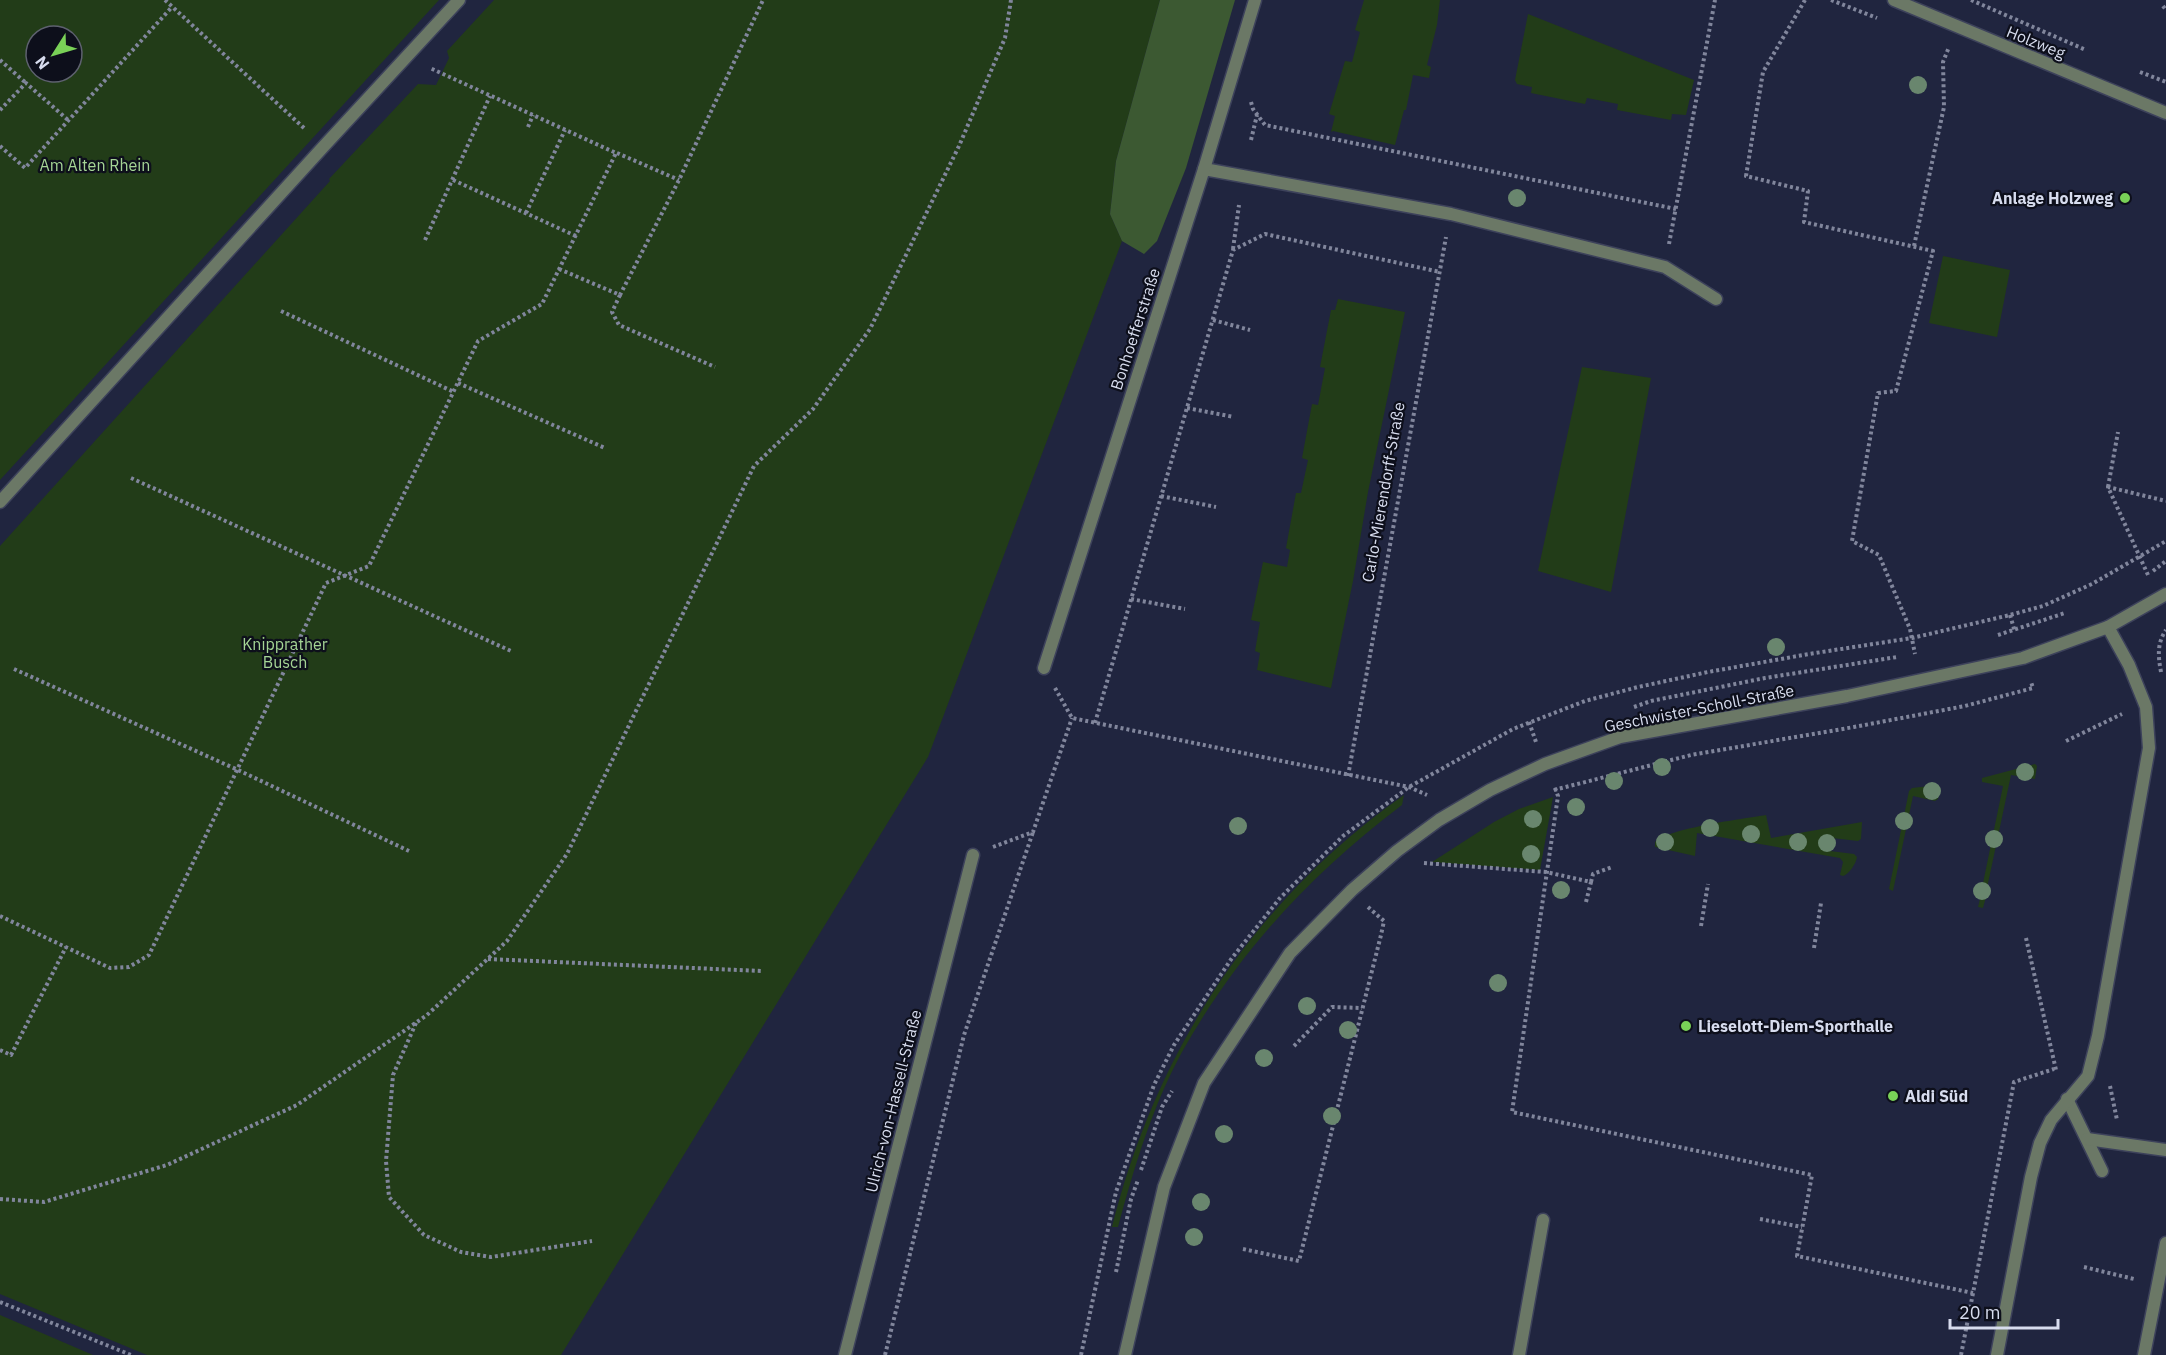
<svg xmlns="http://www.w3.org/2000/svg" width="2166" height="1355" font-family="'IBM Plex Sans',sans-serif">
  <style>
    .green { fill: #223c18; fill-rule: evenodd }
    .forest { fill: #3c5932 }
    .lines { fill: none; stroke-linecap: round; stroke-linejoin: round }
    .service-casing { stroke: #3d425b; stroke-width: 15 }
    .pedestrian-casing { stroke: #3d425b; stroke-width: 15 }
    .minor-casing { stroke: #3d425b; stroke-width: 15 }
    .tertiary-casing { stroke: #3d425b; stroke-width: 15 }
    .path { stroke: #81869c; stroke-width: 4; stroke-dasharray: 3 3; stroke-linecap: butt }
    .service { stroke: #6b7866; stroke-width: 12 }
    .pedestrian { stroke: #6b7866; stroke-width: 12 }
    .minor { stroke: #6b7866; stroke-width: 12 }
    .tertiary { stroke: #6b7866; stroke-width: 12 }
    .tree { fill: #69866e }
    .poi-dot { fill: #79d157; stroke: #0d0f1b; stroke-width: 2 }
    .labels { text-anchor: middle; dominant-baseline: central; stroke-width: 4.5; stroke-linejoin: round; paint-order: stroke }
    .street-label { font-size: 16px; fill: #d7dcee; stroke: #0d0f1b }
    .park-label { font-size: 16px; fill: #a5d595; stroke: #0d0f1b }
    .poi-label { font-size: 16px; font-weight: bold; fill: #d7dcee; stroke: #0d0f1b; text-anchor: start }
  </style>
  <rect width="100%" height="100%" fill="#20253f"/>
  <!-- green -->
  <g class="green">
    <path d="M0 0H439L0 480ZM36 36H72V72H36Z"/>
    <path d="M494 0H1160L1116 161 1110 214 1122 241 928 757 561 1355H147L0 1294V546L330 181 329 179 418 84 436 85 449 58 447 51Z"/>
    <path d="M1364 0H1440L1437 25 1427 65 1431 67 1429 78 1413 75 1406 110H1404L1395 145 1333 131 1331 132 1335 116 1329 114 1345 61 1352 62 1360 32 1355 30Z"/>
    <path d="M1528 14 1694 80 1686 115 1672 114 1671 120 1617 110 1618 104 1587 98 1585 104 1531 93 1532 87 1517 84 1515 80Z"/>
    <path d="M1943 256 2010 270 1997 337 1929 323Z"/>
    <path d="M1338 299 1405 312 1368 492 1353 581 1331 688 1257 670 1260 653 1255 651 1260 622 1251 620 1263 562 1287 567 1290 550 1286 548 1296 493H1301L1308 460 1302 458 1312 404 1318 405 1325 368 1320 367 1331 310H1335Z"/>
    <path d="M1582 367 1651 378 1611 592 1538 571Z"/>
    <path d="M2035 764 2037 766 2035 779 2011 775 1987 888 1988 894 1986 897 1983 908 1978 907 1981 895 1979 890 1982 888 2003 786 1982 782V778Z"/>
    <path d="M1938 785 1940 788 1938 799 1935 801 1913 796 1893 891 1889 889 1909 791 1912 788Z"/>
    <path d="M1404 795 1402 805C1310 875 1239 951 1182 1052 1152 1107 1134 1168 1118 1227H1112C1156 1051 1254 900 1404 795Z"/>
    <path d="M1553 797 1540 870 1432 862 1494 822 1519 809Z"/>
    <path d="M1766 815 1771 838 1862 822 1861 839 1858 841 1832 838 1830 851 1854 854 1857 857C1856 864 1849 874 1843 876L1840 875 1843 862 1840 858 1697 833 1695 856 1655 847V842C1669 828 1743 819 1766 815Z"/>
    <path d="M0 1315 93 1355H0Z"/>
  </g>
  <!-- forest -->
  <path class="forest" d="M1160 0H1235L1186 168 1157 241 1144 254 1122 241 1110 214 1116 161Z"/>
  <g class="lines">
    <!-- service casing -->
    <g class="service-casing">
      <g id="service">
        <path d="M0 502 324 146 459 0"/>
        <path d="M2067 1099 2102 1171"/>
        <path d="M1519 1355 1543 1220"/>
      </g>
    </g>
    <!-- pedestrian casing -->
    <g class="pedestrian-casing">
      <g id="pedestrian">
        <path d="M2087 1139 2166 1150"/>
        <path d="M2144 1355 2166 1243"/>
      </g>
    </g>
    <!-- minor casing -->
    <g class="minor-casing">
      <g id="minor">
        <path d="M1894 0 2166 113"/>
        <path d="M1204 169 1451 214 1665 267 1716 299"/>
        <path d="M1044 668 1204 169 1255 0"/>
        <path d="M845 1355 973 855"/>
        <path d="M1997 1355 2031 1177 2040 1143 2051 1120 2088 1076 2098 1036 2149 748 2146 707 2129 665 2108 627"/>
      </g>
    </g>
    <!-- tertiary casing -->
    <g class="tertiary-casing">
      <path id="tertiary" d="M1125 1355 1164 1187 1204 1083 1290 953 1352 890 1397 851 1439 820 1490 790 1545 764 1620 737 1847 696 2023 658 2108 627 2166 594"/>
    </g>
    <!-- path -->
    <g class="path">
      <path d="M165 0 305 129"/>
      <path d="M1805 0 1763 72 1746 176 1808 191 1804 222 1933 251 1896 391 1878 393 1852 541 1879 555 1910 629 1915 654"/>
      <path d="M1831 0 1877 18"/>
      <path d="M1971 0 2086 50"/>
      <path d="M2163 6 2166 10"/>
      <path d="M0 60 26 83"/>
      <path d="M2140 72 2166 82"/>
      <path d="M1251 102 1253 109 1265 125 1676 209"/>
      <path d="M0 110 26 83 68 120"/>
      <path d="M528 127 533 115"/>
      <path d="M1251 140 1257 115"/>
      <path d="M0 146 25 168 172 7"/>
      <path d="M617 153 679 180"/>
      <path d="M453 180 576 236"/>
      <path d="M526 213 565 130"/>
      <path d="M425 240 490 96"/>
      <path d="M1669 244 1715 0"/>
      <path d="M1914 246 1944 107 1943 62 1949 47"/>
      <path d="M1233 249 1239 205"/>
      <path d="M559 269 620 295 679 180 763 0"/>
      <path d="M620 295 612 312 619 325 715 367"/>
      <path d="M281 311 454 392"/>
      <path d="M1213 320 1250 330"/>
      <path d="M458 383 605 448"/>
      <path d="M1187 408 1234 417"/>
      <path d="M131 478 511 651"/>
      <path d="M2108 487 2118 432"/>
      <path d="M1161 496 1216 507"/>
      <path d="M2153 571 2166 561"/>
      <path d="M2148 575 2108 487 2166 501"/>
      <path d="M1131 599 1185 609"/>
      <path d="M2010 615 2015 632"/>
      <path d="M1998 635 2065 613"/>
      <path d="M14 669 238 770 409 851"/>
      <path d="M2161 672C2158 656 2157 643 2166 630"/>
      <path d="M1055 688 1072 718 1409 787 1427 795"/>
      <path d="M1634 707 1651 701 1765 678 1897 657"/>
      <path d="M1529 722 1536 742"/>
      <path d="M1095 723 1233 250 1265 234 1440 272"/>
      <path d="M2066 741 2122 714"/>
      <path d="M1348 776 1446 237"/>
      <path d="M1555 788 1558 796 1512 1112 1812 1175 1797 1256 1973 1293"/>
      <path d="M1554 790 1691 755 1854 727 1965 706 2033 688 2031 682"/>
      <path d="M993 847 1033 832 1072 718"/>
      <path d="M1424 863 1546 872 1591 882 1586 902"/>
      <path d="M1591 882 1593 874 1612 867"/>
      <path d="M0 916 110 968 129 967 149 955 326 583 369 566 478 341 542 304 616 153 430 68"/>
      <path d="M1701 926 1708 884"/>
      <path d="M2026 938 2056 1070"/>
      <path d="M1814 948 1821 903"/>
      <path d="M488 959 761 971"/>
      <path d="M416 1023 393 1075 386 1161 389 1197 424 1235 461 1252 491 1257 592 1241"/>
      <path d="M1294 1046 1332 1007 1362 1008"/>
      <path d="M0 1050 11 1055 66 947"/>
      <path d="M2110 1086 2117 1120"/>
      <path d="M1141 1170 1162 1107 1172 1091"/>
      <path d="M0 1199 44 1202 167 1165 297 1105 427 1015 507 941 567 854 754 466 813 409 870 329 959 146 1005 38 1011 0"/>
      <path d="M1760 1219 1802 1227"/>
      <path d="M1243 1249 1299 1261 1381 935 1384 921 1368 907"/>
      <path d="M2084 1267 2134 1279"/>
      <path d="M1116 1272 1131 1199 1138 1180"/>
      <path d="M0 1302 131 1355"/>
      <path d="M885 1355 964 1035 1033 832"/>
      <path d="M1081 1355 1116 1192 1154 1085 1174 1045 1232 958 1280 898 1343 836 1409 787 1513 729 1585 701 1638 687 1708 672 1809 654 1912 638 2010 615 2043 606 2092 584 2166 541"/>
      <path d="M1961 1355 2014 1082 2054 1069"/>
    </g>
    <!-- service -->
    <use href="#service" class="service"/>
    <!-- pedestrian -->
    <use href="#pedestrian" class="pedestrian"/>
    <!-- minor -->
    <use href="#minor" class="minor"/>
    <!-- tertiary -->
    <use href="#tertiary" class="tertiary"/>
  </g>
  <!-- trees -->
  <g class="tree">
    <circle cx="1918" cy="85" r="9"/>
    <circle cx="1517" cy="198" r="9"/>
    <circle cx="1776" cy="647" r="9"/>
    <circle cx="1662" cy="767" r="9"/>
    <circle cx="2025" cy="772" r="9"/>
    <circle cx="1614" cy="781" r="9"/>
    <circle cx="1932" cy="791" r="9"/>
    <circle cx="1576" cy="807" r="9"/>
    <circle cx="1533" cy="819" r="9"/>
    <circle cx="1904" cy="821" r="9"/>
    <circle cx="1238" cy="826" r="9"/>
    <circle cx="1710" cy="828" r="9"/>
    <circle cx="1751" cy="834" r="9"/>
    <circle cx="1994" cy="839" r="9"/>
    <circle cx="1665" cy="842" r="9"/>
    <circle cx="1798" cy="842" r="9"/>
    <circle cx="1827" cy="843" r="9"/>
    <circle cx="1531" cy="854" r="9"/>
    <circle cx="1561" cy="890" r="9"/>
    <circle cx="1982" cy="891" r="9"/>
    <circle cx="1498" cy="983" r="9"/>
    <circle cx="1307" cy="1006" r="9"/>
    <circle cx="1348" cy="1030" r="9"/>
    <circle cx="1264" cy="1058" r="9"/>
    <circle cx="1332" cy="1116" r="9"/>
    <circle cx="1224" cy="1134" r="9"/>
    <circle cx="1201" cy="1202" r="9"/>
    <circle cx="1194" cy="1237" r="9"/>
  </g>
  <!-- markers -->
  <g class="poi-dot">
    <circle cx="2125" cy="198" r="6"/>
    <circle cx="1686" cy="1026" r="6"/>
    <circle cx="1893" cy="1096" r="6"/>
  </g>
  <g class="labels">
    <!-- street labels -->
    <g class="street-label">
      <text transform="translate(2036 42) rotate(22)">Holzweg</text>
      <text transform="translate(1135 329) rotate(-72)">Bonhoefferstraße</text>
      <text transform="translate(1383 492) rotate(-80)">Carlo-Mierendorff-Straße</text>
      <text transform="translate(1699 708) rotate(-11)">Geschwister-Scholl-Straße</text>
      <text transform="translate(893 1101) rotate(-76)">Ulrich-von-Hassell-Straße</text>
    </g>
    <!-- park labels -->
    <g class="park-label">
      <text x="95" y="165">Am Alten Rhein</text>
      <text x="285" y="644">Knipprather<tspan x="285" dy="18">Busch</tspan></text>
    </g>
    <!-- poi labels -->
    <g class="poi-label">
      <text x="2113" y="198" text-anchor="end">Anlage Holzweg</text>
      <text x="1698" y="1026">Lieselott-Diem-Sporthalle</text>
      <text x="1905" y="1096">Aldi Süd</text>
    </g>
  </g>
  <!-- north arrow -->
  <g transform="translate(54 54) rotate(233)"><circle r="28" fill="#0d0f1b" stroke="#5e616f" stroke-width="1.5"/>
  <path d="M0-4.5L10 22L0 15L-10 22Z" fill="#79d157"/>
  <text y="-9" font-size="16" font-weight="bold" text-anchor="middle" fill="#d7dcee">N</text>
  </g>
  <!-- scale -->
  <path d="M1950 1319v9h108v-9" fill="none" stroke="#d7dcee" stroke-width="3"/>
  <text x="1959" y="1319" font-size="18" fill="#d7dcee" stroke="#0d0f1b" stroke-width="4.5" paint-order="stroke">20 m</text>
</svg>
